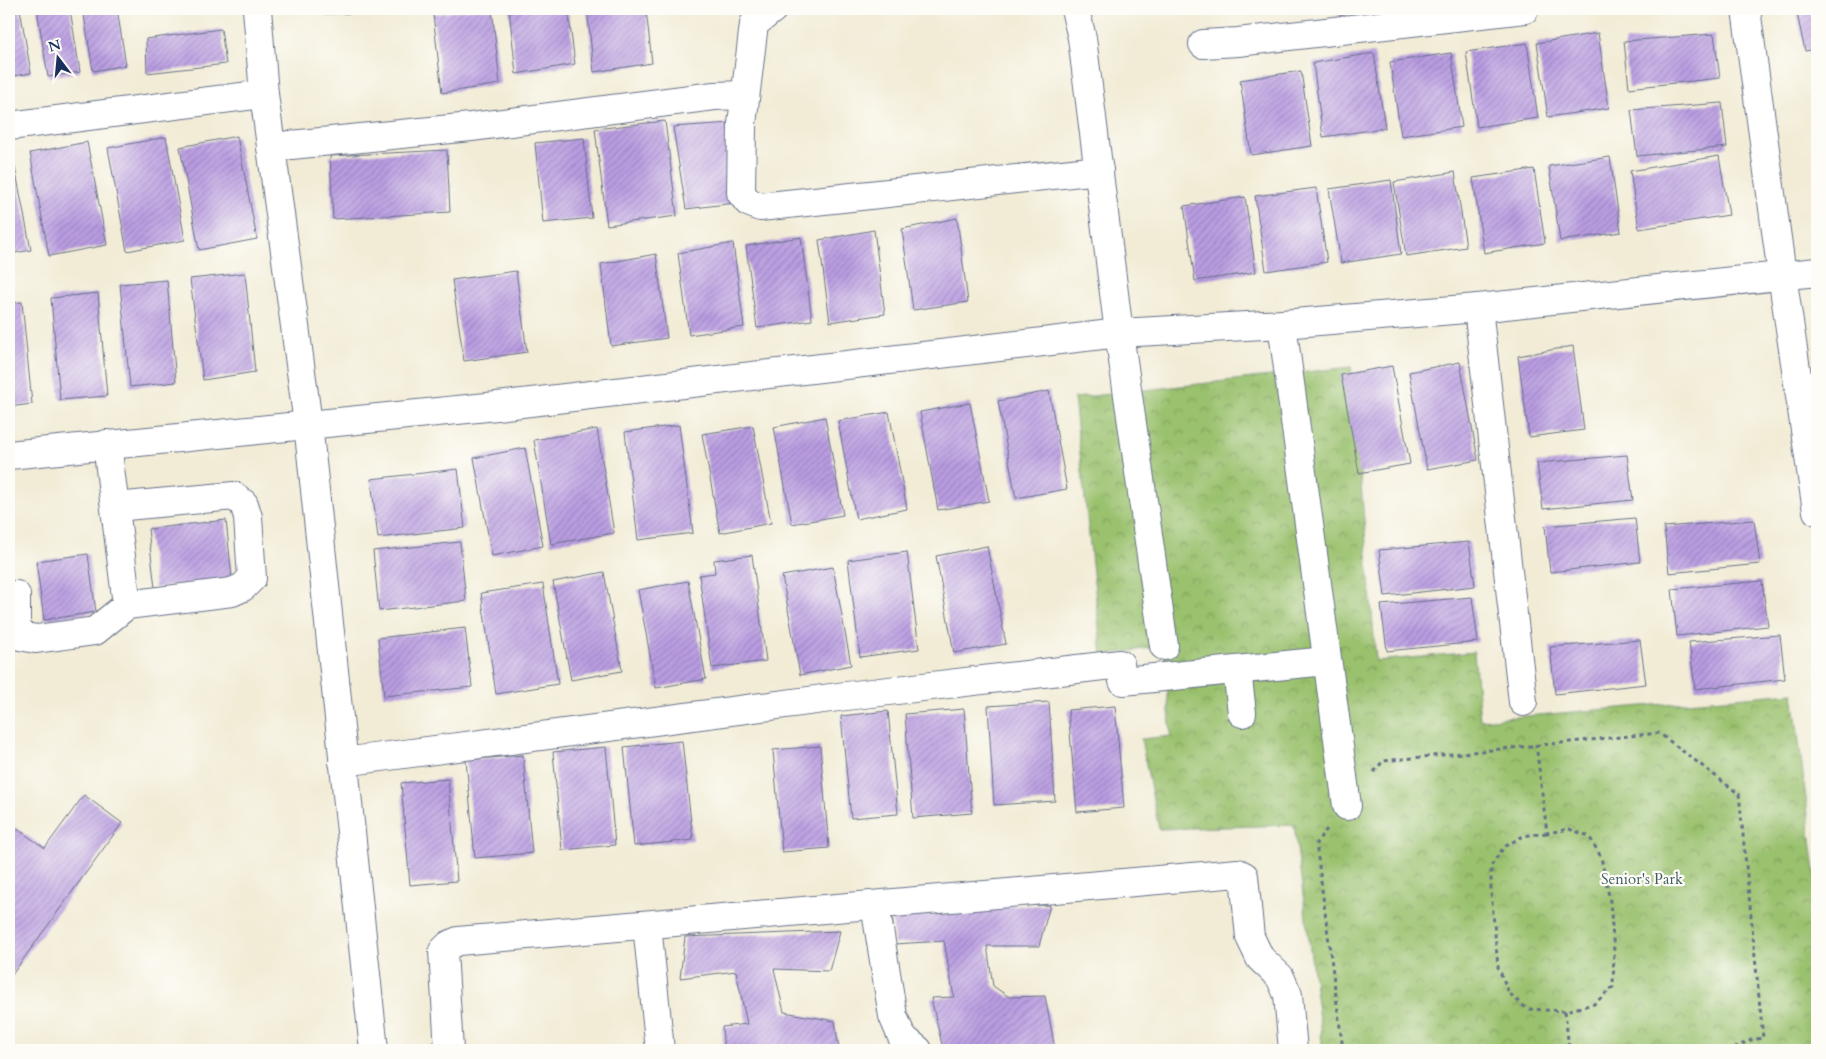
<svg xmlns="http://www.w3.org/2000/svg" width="1826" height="1059" font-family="Cardo,serif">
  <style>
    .park { fill: url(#park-crowns); stroke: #5a7866 }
    .building { fill: url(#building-hatch) }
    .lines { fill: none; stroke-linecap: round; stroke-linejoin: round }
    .minor-casing { stroke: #667188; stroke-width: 30 }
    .path { stroke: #667188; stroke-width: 3; stroke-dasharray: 4 4; stroke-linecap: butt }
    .minor { stroke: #fff; stroke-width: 28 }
    .labels { text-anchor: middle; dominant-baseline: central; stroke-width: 4.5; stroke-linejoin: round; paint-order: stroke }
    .park-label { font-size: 15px; fill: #415b62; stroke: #fdfcf7 }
  </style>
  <defs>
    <pattern id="park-crowns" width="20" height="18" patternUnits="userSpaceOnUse" patternTransform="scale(1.25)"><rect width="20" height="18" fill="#9ac16d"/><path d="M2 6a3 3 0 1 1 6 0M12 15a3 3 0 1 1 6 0" fill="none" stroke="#7d9d5d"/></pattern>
    <pattern id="building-hatch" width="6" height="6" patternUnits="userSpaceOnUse" patternTransform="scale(1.25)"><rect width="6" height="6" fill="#ba9de2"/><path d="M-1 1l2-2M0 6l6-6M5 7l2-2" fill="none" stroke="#9680ba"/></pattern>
  </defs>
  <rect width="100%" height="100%" fill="#fdfcf7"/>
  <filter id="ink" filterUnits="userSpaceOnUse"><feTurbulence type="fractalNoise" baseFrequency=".02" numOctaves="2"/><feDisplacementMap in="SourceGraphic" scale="10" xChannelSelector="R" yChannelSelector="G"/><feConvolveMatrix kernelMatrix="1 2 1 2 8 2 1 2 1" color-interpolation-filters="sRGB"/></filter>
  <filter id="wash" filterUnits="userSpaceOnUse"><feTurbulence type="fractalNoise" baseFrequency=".0096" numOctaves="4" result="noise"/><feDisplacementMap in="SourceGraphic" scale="20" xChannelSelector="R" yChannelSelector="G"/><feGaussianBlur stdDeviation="1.12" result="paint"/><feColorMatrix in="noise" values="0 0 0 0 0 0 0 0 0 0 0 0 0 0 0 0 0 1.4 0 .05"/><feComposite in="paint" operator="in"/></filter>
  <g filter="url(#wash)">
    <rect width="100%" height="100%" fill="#f2ecd6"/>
    <!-- park -->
    <path class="park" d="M1351 367 1376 661 1474 652 1480 720 1793 693 1817 888V1050H1323L1294 825 1159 829 1141 739 1171 736 1164 646 1102 655 1074 398Z"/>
    <g id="blocks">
      <!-- building -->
      <g class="building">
        <path d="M9 9H20L31 73 9 77Z"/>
        <path d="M37 9H70L80 72 48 77Z"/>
        <path d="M83 9H117L126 65 93 71Z"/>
        <path d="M324 9H413V12L325 14Z"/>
        <path d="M475 9H492L500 84 442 93 433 14Z"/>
        <path d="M509 9H568L575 64 516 74Z"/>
        <path d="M587 9H646L652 63 594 72Z"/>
        <path d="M1796 9H1817V49L1805 51Z"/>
        <path d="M221 29 226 64 147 73 146 39Z"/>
        <path d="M1598 33 1609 108 1548 117 1537 43Z"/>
        <path d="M1714 34 1720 78 1629 88 1624 41Z"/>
        <path d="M1527 43 1538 118 1477 127 1466 52Z"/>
        <path d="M1374 53 1385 128 1323 137 1313 63Z"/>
        <path d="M1451 53 1462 127 1401 136 1390 62Z"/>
        <path d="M1301 71 1312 146 1251 155 1240 80Z"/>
        <path d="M1722 103 1727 147 1637 156 1631 110Z"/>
        <path d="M665 121 677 216 607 225 595 129Z"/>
        <path d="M731 123 735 203 686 209 673 127Z"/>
        <path d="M237 136 257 239 199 250 180 147Z"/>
        <path d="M166 137 185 240 127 251 108 148Z"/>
        <path d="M584 138 592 218 543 223 535 143Z"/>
        <path d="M87 142 107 245 49 256 30 153Z"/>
        <path d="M9 147H11L31 250 9 254Z"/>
        <path d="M447 150 450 212 333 219 330 156Z"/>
        <path d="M1719 156 1729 215 1639 229 1630 171Z"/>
        <path d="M1610 157 1621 232 1560 241 1549 166Z"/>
        <path d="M1534 169 1545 243 1484 253 1473 178Z"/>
        <path d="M1455 172 1466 247 1406 256 1394 182Z"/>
        <path d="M1391 180 1401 254 1341 263 1329 189Z"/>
        <path d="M1316 188 1327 262 1266 271 1255 196Z"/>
        <path d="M1245 197 1256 272 1195 281 1184 206Z"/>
        <path d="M957 218 968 302 913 310 902 229Z"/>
        <path d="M874 230 885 314 830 322 819 240Z"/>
        <path d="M801 237 812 320 757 328 746 246Z"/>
        <path d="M733 243 744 327 689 335 678 253Z"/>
        <path d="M656 254 667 338 611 346 601 264Z"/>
        <path d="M516 271 527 352 464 361 452 280Z"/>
        <path d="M245 273 255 372 203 380 190 279Z"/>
        <path d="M167 280 176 382 130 387 120 284Z"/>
        <path d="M98 293 107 396 60 400 51 298Z"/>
        <path d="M22 302 32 404 9 407V303Z"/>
        <path d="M1573 346 1584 430 1529 437 1518 356Z"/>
        <path d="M1460 362 1478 460 1427 469 1409 372Z"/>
        <path d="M1392 366 1410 464 1359 473 1341 375Z"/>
        <path d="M1049 391 1067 489 1016 498 998 401Z"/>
        <path d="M970 403 989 501 938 510 920 412Z"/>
        <path d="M889 412 907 509 856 519 838 421Z"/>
        <path d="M825 417 843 515 792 524 774 427Z"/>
        <path d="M679 425 693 533 638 540 625 432Z"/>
        <path d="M753 426 771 523 720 533 702 434Z"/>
        <path d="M597 429 614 533 551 544 534 440Z"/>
        <path d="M525 448 543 546 492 556 474 458Z"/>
        <path d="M1627 455 1633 500 1543 509 1537 463Z"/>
        <path d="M458 469 465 528 378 538 371 479Z"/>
        <path d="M1635 518 1640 562 1550 572 1545 526Z"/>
        <path d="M226 520 232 578 155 588 148 529Z"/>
        <path d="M1754 520 1760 564 1669 573 1664 527Z"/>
        <path d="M460 542 466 601 379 611 373 551Z"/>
        <path d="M1469 542 1475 586 1385 596 1379 550Z"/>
        <path d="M987 546 1006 644 954 653 936 556Z"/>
        <path d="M907 552 919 649 860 657 848 560Z"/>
        <path d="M88 554 96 612 44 620 36 561Z"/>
        <path d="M752 555 766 661 712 668 699 575 715 573 714 560Z"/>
        <path d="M833 567 851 665 800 675 782 576Z"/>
        <path d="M604 572 622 671 571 680 553 582Z"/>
        <path d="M688 581 706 679 656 688 638 590Z"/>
        <path d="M1762 581 1768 626 1677 636 1672 589Z"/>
        <path d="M543 584 558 684 496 694 481 593Z"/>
        <path d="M1472 597 1478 642 1387 651 1381 605Z"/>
        <path d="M465 628 472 687 384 696 378 638Z"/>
        <path d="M1780 635 1785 679 1695 689 1689 642Z"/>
        <path d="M1640 640 1646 684 1555 694 1550 647Z"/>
        <path d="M1049 702 1055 801 994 805 988 706Z"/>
        <path d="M1115 706 1124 808 1077 812 1068 710Z"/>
        <path d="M964 709 972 813 913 818 905 714Z"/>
        <path d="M888 711 898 814 851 818 841 716Z"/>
        <path d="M682 741 693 840 634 846 624 747Z"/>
        <path d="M820 746 829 848 782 852 773 750Z"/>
        <path d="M606 747 615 845 562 850 553 752Z"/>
        <path d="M523 755 532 853 475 858 466 760Z"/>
        <path d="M448 779 457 881 410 885 401 783Z"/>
        <path d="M84 795 122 823 9 979V831L13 826 45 848Z"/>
        <path d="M1050 905 1039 946H987L993 986 1009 997 1045 996 1055 1049H943L931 998 954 997 944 941 894 944 892 909Z"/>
        <path d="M840 931 829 971 774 969 784 1012 835 1021 839 1050H724L722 1027 747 1024 736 971 680 978 685 937Z"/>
      </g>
    </g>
  </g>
  <g filter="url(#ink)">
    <use href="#blocks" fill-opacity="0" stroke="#667188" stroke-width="1"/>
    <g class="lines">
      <!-- minor casing -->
      <g class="minor-casing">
        <g id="minor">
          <path d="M257 9 264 94 308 424 374 1050"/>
          <path d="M773 9 754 24 742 124 741 193 748 202 760 207 1099 170"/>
          <path d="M1075 9 1082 38 1119 333 1164 646"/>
          <path d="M1746 9 1782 275 1817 511"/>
          <path d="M1203 44 1238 42 1525 9"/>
          <path d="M9 126 264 94"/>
          <path d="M271 147 471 127 714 96 745 95"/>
          <path d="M1478 308 1523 702"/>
          <path d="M1282 324 1347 806"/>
          <path d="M9 455 497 406 1119 333 1282 324 1478 308 1817 272"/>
          <path d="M115 507 234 496 244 504 248 517 252 578 243 587 232 592 127 605"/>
          <path d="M16 595V624L20 636 36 639 95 631 127 605 107 444"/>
          <path d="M1237 670 1242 713"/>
          <path d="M343 762 846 696 1120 664 1123 681 1327 661"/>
          <path d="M875 905 893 1016 902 1037 918 1050"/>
          <path d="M647 925 660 1050"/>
          <path d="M449 1050 443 951 449 945 458 941 1238 873 1244 876 1250 937 1260 958 1280 977 1288 995 1293 1050"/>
        </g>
      </g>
      <!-- path -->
      <g class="path">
        <path d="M1536 744 1547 833 1569 829 1589 836 1601 857 1610 901 1614 951 1613 987 1594 1004 1565 1011 1527 1009 1509 993 1498 967 1491 891V866L1504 847 1523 836 1547 833"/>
        <path d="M1374 772 1383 761 1659 733 1739 794 1763 1038 1751 1040 1730 1050"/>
        <path d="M1327 829 1316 843 1343 1050"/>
        <path d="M1565 1011 1569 1050"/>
      </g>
      <!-- minor -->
      <use href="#minor" class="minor"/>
    </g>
  </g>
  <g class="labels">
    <!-- park labels -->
    <g class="park-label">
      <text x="1642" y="879">Senior's Park</text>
    </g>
  </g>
  <!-- margin -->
  <rect width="1826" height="1059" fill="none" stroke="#fdfcf7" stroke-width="30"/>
  <!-- north arrow -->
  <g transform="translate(58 58) rotate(344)" stroke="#fdfcf7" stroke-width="4" paint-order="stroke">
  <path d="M0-4L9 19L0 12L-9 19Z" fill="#1b2f5e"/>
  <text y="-8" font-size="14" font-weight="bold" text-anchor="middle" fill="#1b2f5e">N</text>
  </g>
</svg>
